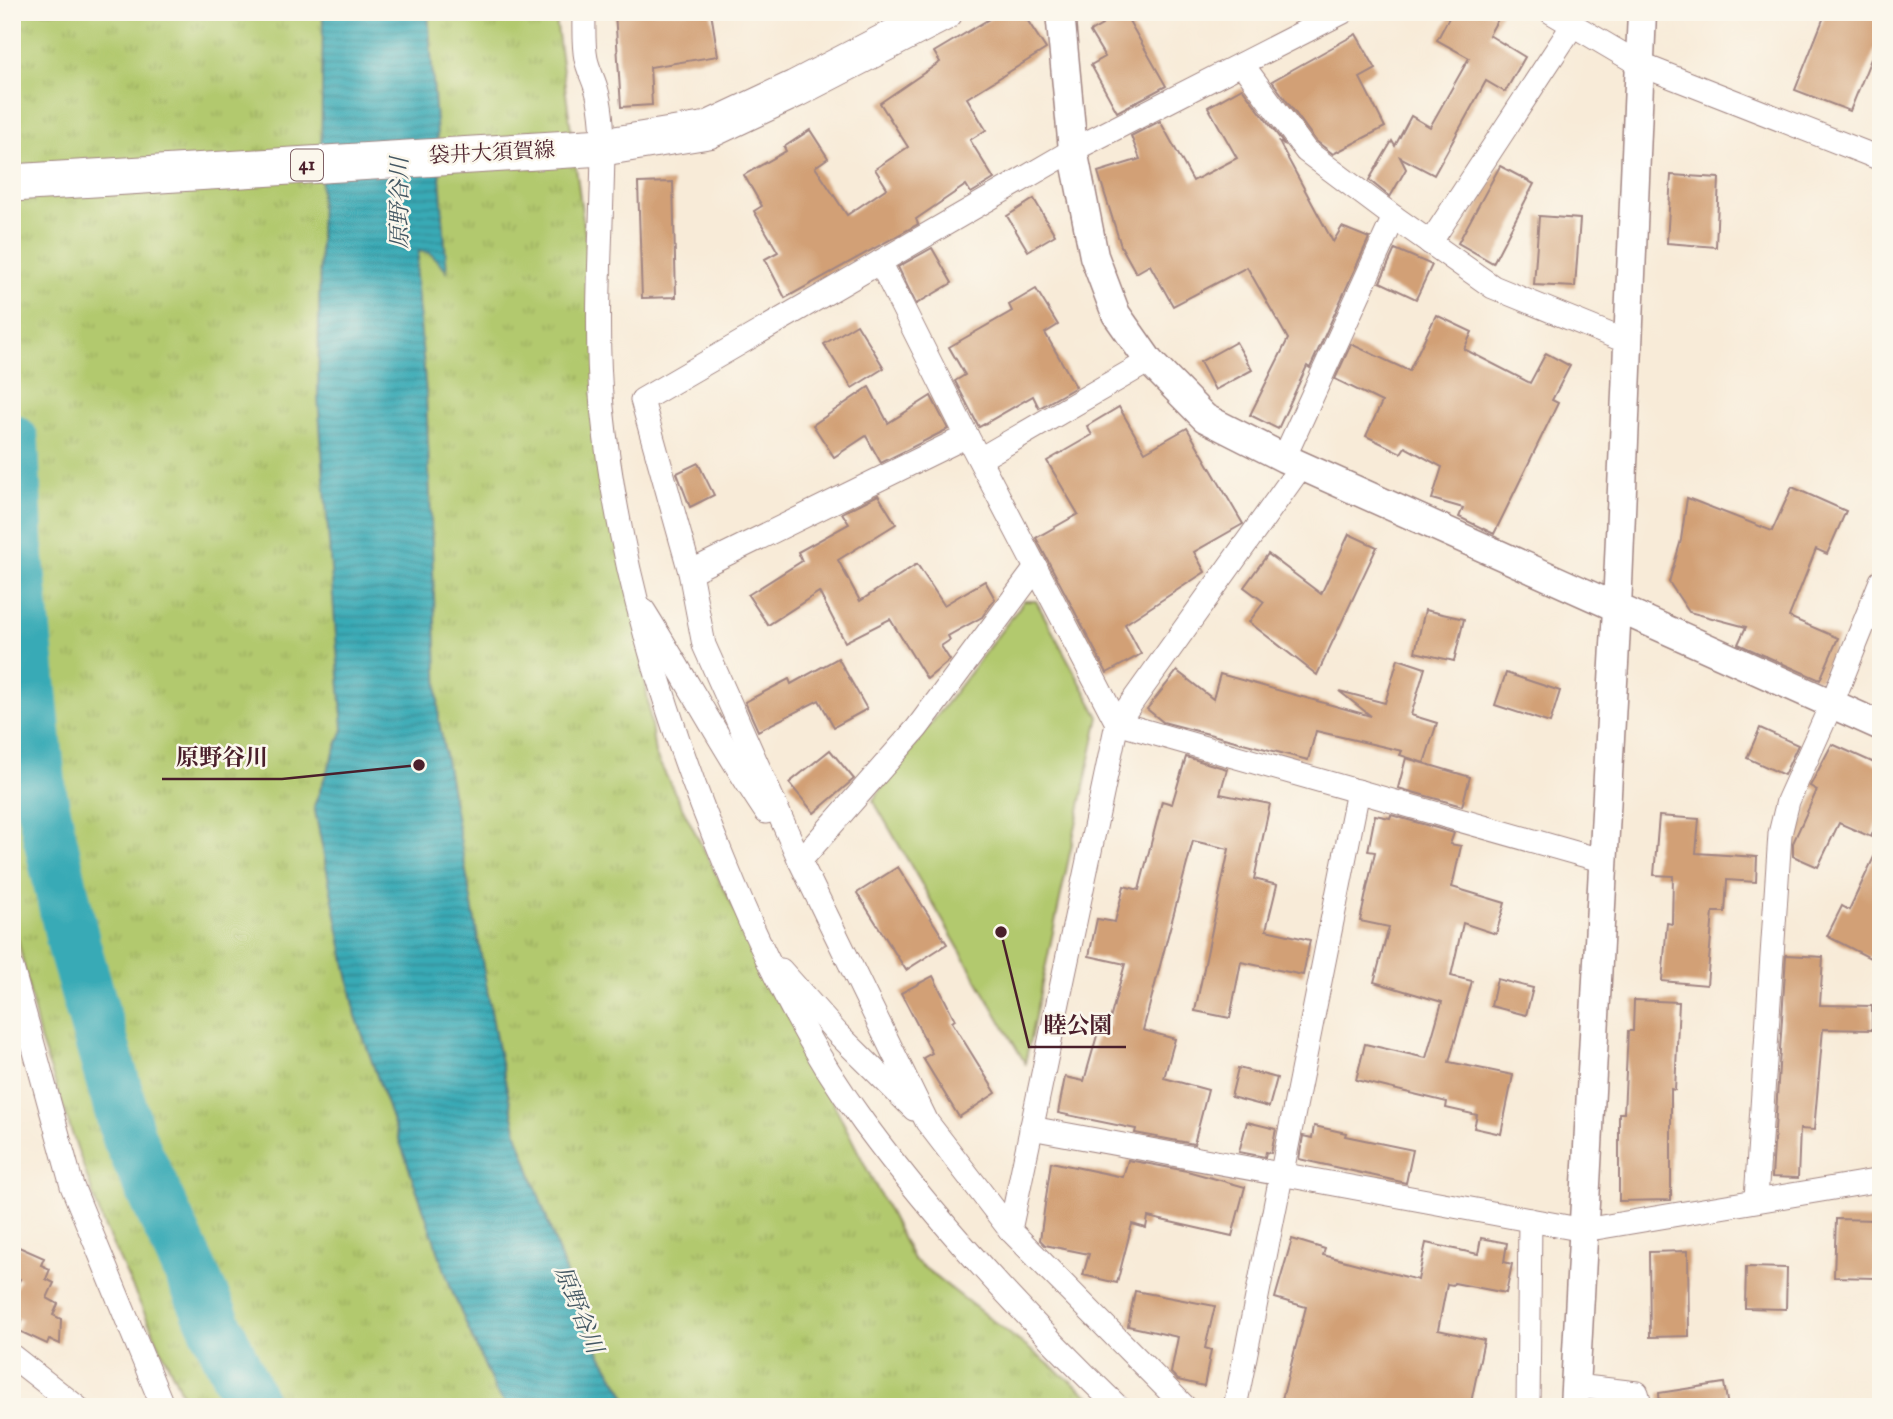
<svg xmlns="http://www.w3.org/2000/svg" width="1893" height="1419" font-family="'IM FELL English','Noto Serif JP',serif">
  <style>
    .grass { fill: url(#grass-tufts); stroke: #7e744c; stroke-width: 2 }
    .park { fill: #b2c96e; stroke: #7e744c; stroke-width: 2 }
    .water { fill: url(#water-rules); stroke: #426470; stroke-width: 2 }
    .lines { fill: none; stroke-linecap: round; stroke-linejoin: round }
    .river { stroke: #39aab6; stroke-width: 54 }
    .building { fill: #d2a076 }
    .minor-casing { stroke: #a18582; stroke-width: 25 }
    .tertiary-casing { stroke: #a18582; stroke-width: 31 }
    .primary-casing { stroke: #a18582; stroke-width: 39 }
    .minor { stroke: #fff; stroke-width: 23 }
    .tertiary { stroke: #fff; stroke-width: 28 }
    .primary { stroke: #fff; stroke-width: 37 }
    .labels { text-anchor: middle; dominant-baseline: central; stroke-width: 5; stroke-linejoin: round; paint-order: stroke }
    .shield { fill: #fbf7ec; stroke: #7f6065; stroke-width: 2 }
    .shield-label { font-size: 19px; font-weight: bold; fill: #4a1f2b }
    .street-label { font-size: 21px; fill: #4a1f2b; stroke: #fbf7ec }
    .water-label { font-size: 23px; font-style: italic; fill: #435763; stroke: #fbf7ec }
    .leader { fill: none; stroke: #4a1f2b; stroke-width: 2.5 }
    .callout-dot { fill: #4a1f2b; stroke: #fbf7ec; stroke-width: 2.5 }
    .callout-label { font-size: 23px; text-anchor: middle; font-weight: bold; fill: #4a1f2b; stroke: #fbf7ec; stroke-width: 5; stroke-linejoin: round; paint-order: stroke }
  </style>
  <defs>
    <pattern id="grass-tufts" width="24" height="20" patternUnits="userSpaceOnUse" patternTransform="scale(1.75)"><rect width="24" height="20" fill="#b2c96e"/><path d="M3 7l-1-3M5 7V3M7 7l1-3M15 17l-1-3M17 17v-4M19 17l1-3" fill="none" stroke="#9bac5f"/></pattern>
    <pattern id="water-rules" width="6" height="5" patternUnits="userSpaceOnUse" patternTransform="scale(1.75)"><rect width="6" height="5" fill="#39aab6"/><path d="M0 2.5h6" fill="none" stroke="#328a94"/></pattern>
  </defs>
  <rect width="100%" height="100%" fill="#fbf7ec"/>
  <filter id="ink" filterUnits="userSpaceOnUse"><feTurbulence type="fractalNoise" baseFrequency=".0143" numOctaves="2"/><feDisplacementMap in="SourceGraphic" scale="14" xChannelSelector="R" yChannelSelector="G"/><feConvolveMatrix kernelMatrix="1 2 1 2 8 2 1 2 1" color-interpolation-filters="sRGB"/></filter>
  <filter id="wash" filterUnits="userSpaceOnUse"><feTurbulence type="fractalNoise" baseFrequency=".00686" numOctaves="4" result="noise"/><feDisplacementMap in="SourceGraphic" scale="28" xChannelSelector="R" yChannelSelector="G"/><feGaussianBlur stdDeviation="1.57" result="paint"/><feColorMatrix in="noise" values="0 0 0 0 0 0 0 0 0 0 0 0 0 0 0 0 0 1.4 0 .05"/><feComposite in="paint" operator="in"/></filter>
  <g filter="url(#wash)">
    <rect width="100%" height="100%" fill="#f8ebd8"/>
    <!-- grass -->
    <path class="grass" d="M12 12H555L655 754 913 1259 1104 1407H188L103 1224 40 1039 12 912Z"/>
    <!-- park -->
    <path class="park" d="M1024 601H1036L1099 717 1025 1063 873 800Z"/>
    <!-- water -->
    <path class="water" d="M323 12H428L447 271 430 253 419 251 416 275 426 393 439 721 497 1044 517 1133 585 1328 632 1407H509L496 1392 453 1294 356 1016 314 806 343 729 318 398Z"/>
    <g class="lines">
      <!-- river -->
      <path class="river" d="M12 441 17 558 40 793 74 946 129 1138 253 1407"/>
    </g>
    <g id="blocks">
      <!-- building -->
      <g class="building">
        <path d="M615 12H711L718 56 650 67 652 105 621 107Z"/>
        <path d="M1001 12H1022L1046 49 967 98 986 130 970 140 994 179 971 193 966 185 916 219 918 224 785 298 765 259 778 252 754 211 762 206 744 175 786 151 784 147 810 130 828 158 815 167 847 215 887 188 875 169 908 147 880 103 940 62 934 52Z"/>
        <path d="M1095 12H1124L1166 86 1117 112 1091 65 1105 57 1090 32 1102 25Z"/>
        <path d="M1452 12H1502L1489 35 1525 57 1505 92 1486 81 1434 175 1400 157 1406 169 1390 197 1369 180 1392 141 1395 146 1411 116 1430 127 1469 58 1437 40Z"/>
        <path d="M1826 12H1881V34L1850 111 1795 90Z"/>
        <path d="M1356 34 1376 69 1360 78 1385 127 1333 154 1316 141 1272 81Z"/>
        <path d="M1242 88 1284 144 1279 142 1333 242 1342 227 1369 238 1310 368 1307 366 1278 429 1250 415 1288 339 1247 267 1173 306 1150 265 1136 273 1121 246 1098 172 1140 159 1131 136 1160 121 1193 181 1237 158 1208 107Z"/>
        <path d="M1500 166 1534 184 1493 263 1458 243Z"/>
        <path d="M1671 175 1719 178 1716 247 1667 243Z"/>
        <path d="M673 182 676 297 642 298 638 183Z"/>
        <path d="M1034 199 1055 235 1028 251 1007 216Z"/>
        <path d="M1539 216 1580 219 1575 287 1534 285Z"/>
        <path d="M932 248 952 283 916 304 898 267Z"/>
        <path d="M1395 249 1432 265 1416 299 1380 282Z"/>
        <path d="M1036 289 1058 325 1045 333 1076 387 1039 408 1033 396 979 427 955 381 965 375 949 347 1012 311 1009 305Z"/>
        <path d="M1436 315 1472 332 1464 349 1530 383 1546 353 1570 366 1552 400 1558 403 1494 534 1459 517 1463 508 1432 499 1442 467 1405 447 1401 453 1366 436 1382 402 1335 379 1351 344 1409 371Z"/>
        <path d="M857 324 884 368 852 388 824 344Z"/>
        <path d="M1236 342 1252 370 1215 390 1200 362Z"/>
        <path d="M869 387 888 423 931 396 948 429 881 463 866 436 834 457 813 425Z"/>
        <path d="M1119 407 1145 452 1187 428 1243 524 1194 552 1205 572 1125 624 1141 654 1107 673 1036 538 1078 514 1047 461 1092 435 1087 426Z"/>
        <path d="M698 463 714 495 690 507 677 473Z"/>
        <path d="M1792 487 1846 511 1827 554 1816 549 1789 617 1838 638 1820 680 1738 644 1746 627 1689 612 1669 582 1681 540 1687 498 1772 531Z"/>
        <path d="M878 495 896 524 838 560 860 601 917 564 944 605 985 581 995 599 982 617 948 636 950 640 941 646 950 660 927 679 890 619 845 642 819 592 768 625 748 595 802 561 798 552 849 524 842 513Z"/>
        <path d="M1349 534 1377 547 1317 675 1249 622 1264 602 1244 587 1268 554 1321 594Z"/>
        <path d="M1425 610 1464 619 1454 661 1415 652Z"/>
        <path d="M838 658 867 709 834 727 819 700 758 731 745 702 789 679 791 684Z"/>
        <path d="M1398 659 1425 668 1411 715 1437 723 1424 763 1400 755 1402 751 1316 731 1308 760 1163 722 1147 709 1177 671 1213 699 1220 674 1371 716 1339 691 1385 703Z"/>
        <path d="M1506 673 1560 691 1550 723 1495 705Z"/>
        <path d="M1760 728 1798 745 1784 775 1747 758Z"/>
        <path d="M1832 744 1881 766V814L1871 837 1839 823 1818 867 1793 856V843L1817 790 1810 786Z"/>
        <path d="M830 750 854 779 814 813 789 783Z"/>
        <path d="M1186 757 1227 769 1220 794 1270 804 1254 879 1277 885 1266 930 1310 940 1303 975 1241 962 1230 1018 1195 1011 1229 849 1193 841 1143 1030 1175 1039 1164 1078 1208 1090 1194 1144 1135 1133 1136 1129 1058 1113 1065 1077 1084 1081 1100 1025 1108 1027 1125 964 1089 956 1097 919 1115 922 1124 886 1139 890 1162 801 1172 804Z"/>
        <path d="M1406 758 1470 777 1462 806 1398 788Z"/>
        <path d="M1375 815 1390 818 1391 815 1454 833 1450 844 1461 846 1452 887 1505 903 1496 934 1463 923 1451 976 1472 981 1449 1062 1513 1075 1501 1134 1474 1128 1477 1115 1446 1108 1447 1102 1356 1080 1365 1044 1426 1058 1442 1002 1374 982 1389 927 1360 921 1375 852 1368 851Z"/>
        <path d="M1659 816 1699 819 1696 853 1757 857 1756 882 1727 880 1725 912H1713L1707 985 1662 981 1667 923 1672 924 1673 876 1654 875Z"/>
        <path d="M1881 842V937L1870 958 1827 936 1842 906 1849 910Z"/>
        <path d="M898 867 947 944 906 970 857 893Z"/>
        <path d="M1786 955 1823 957 1820 1005 1872 1006V1030L1823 1029 1814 1130 1800 1129 1798 1178 1772 1177Z"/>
        <path d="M933 976 955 1020 952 1022 996 1093 959 1117 923 1058 932 1053 901 993Z"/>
        <path d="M1497 979 1533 988 1526 1015 1491 1006Z"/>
        <path d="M1634 1000 1679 1002 1675 1090 1671 1089V1200L1619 1201V1113H1624L1628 1031H1633Z"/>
        <path d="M1238 1068 1277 1078 1269 1107 1231 1097Z"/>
        <path d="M1247 1122 1276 1129 1271 1153 1266 1152 1265 1157 1239 1152Z"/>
        <path d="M1314 1126 1346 1133 1345 1136 1413 1150 1406 1183 1299 1159 1303 1136 1312 1138Z"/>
        <path d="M1128 1160 1187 1171 1245 1187 1232 1236 1148 1217 1146 1228 1132 1224 1117 1283 1083 1275 1089 1254 1045 1245 1040 1240 1051 1162 1123 1177Z"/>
        <path d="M1836 1219 1877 1220 1875 1278 1834 1277Z"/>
        <path d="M1481 1238 1507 1243 1504 1262 1512 1264 1506 1293 1454 1283 1453 1285 1447 1284 1438 1330 1484 1340 1470 1407H1280L1306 1307 1275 1298 1292 1239 1325 1249 1323 1255 1418 1280 1426 1243 1478 1254Z"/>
        <path d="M12 1244 44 1258 41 1265 50 1269 46 1279 54 1283 47 1298 58 1304 53 1315 61 1319 60 1344 49 1339 47 1344 17 1330 22 1320 12 1316V1295L20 1279 12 1276Z"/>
        <path d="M1688 1251 1689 1336 1650 1337 1649 1252Z"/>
        <path d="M1746 1267 1787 1268 1786 1309 1745 1308Z"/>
        <path d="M1135 1291 1215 1306 1205 1348 1211 1350 1204 1386 1178 1380 1171 1373 1178 1337 1128 1326Z"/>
        <path d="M1724 1383 1728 1407H1660L1659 1393Z"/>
      </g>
    </g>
  </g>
  <g filter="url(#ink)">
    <use href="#blocks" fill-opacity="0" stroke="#a18582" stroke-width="2"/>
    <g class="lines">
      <!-- minor casing -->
      <g class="minor-casing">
        <g id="minor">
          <path d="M584 12C584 27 583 44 586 59 588 69 593 78 596 88 602 107 603 131 603 150 602 236 594 321 602 407 618 565 664 716 725 863 762 954 805 1043 864 1123 939 1225 1026 1318 1118 1407"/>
          <path d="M1551 12 1639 64 1881 159"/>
          <path d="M1242 64 1306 151 1394 217 1493 287 1630 343"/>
          <path d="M1430 243 1573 25"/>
          <path d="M880 262 967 436 1117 723 1604 861"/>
          <path d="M1284 458 1394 217"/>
          <path d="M980 459 1149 361"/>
          <path d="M690 572 967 436"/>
          <path d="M644 611C686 678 722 747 766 812"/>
          <path d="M800 861 917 728 1036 568"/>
          <path d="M12 968 72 1186 163 1407"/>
          <path d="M781 970 837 1033 914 1109"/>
          <path d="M1031 1128 1584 1230 1881 1180"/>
          <path d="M1756 1199 1780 834 1788 801 1832 703 1881 581"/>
          <path d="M1010 1230 1117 723 1302 465"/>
          <path d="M12 1356 77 1407"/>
          <path d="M1576 1386 1637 1393 1641 1407"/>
          <path d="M1185 1407 1010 1230 927 1122 800 861 704 645 690 572 642 400 1073 150 1343 12"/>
          <path d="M1235 1407 1358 791"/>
          <path d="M1528 1407 1530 1220"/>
        </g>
      </g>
      <!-- tertiary casing -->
      <g class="tertiary-casing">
        <g id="tertiary">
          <path d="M1060 12 1073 150 1094 256 1116 314 1149 361 1205 418 1284 458 1881 726"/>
          <path d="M1574 1407 1617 608 1642 12"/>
        </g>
      </g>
      <!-- primary casing -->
      <g class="primary-casing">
        <path id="primary" d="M12 183 603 147 708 130 795 89 944 12"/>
      </g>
      <!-- minor -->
      <use href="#minor" class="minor"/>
      <!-- tertiary -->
      <use href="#tertiary" class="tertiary"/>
      <!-- primary -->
      <use href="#primary" class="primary"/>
    </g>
  </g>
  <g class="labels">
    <!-- shield labels -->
    <rect class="shield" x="291" y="149.5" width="32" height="31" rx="5"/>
    <g class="shield-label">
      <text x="307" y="165">41</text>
    </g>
    <!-- street labels -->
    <g class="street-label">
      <text transform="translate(492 154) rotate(-3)">袋井大須賀線</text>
    </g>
    <!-- water labels -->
    <g class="water-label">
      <text transform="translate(400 203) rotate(-90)">原野谷川</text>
      <text transform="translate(578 1310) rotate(68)">原野谷川</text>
    </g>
  </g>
  <!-- callouts -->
  <path class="leader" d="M419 765L282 779H162M1001 932L1029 1047H1126"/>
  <g class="callout-dot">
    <circle cx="419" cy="765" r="7"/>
    <circle cx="1001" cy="932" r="7"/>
  </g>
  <g class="callout-label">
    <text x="222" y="765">原野谷川</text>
    <text x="1078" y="1033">睦公園</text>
  </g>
  <!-- margin -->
  <rect width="1893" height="1419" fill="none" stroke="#fbf7ec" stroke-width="42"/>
</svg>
